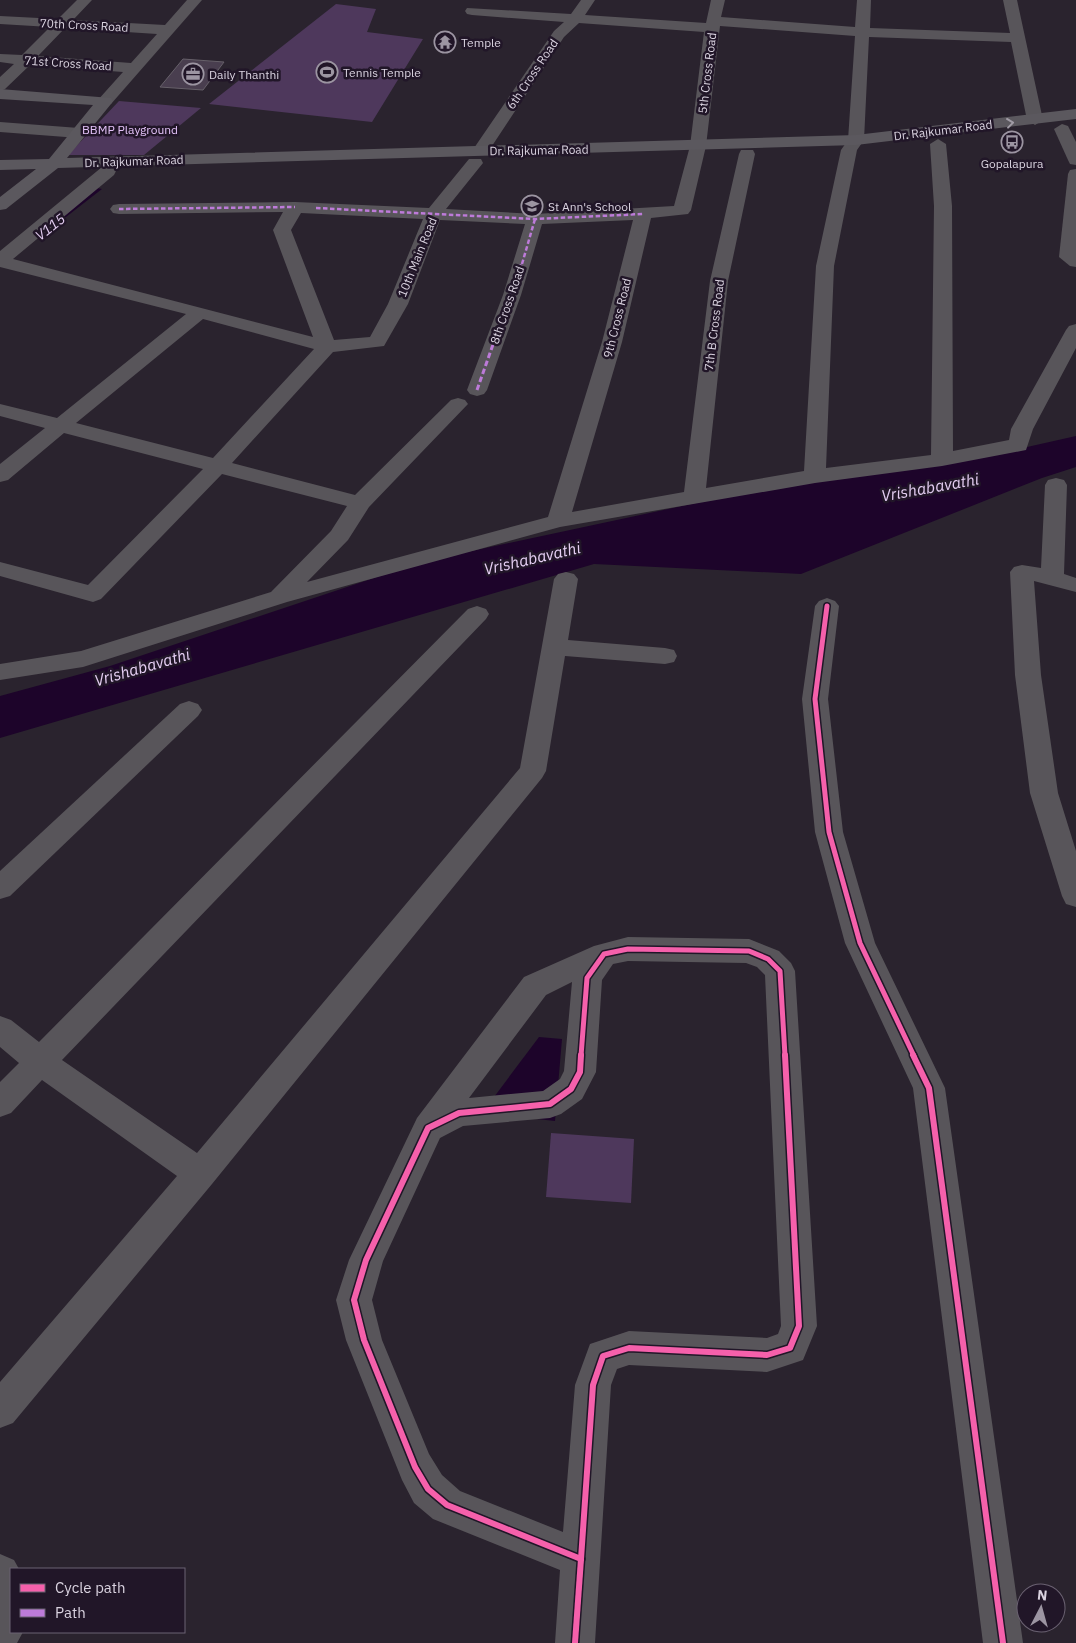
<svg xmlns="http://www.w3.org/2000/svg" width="1076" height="1643" font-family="'IBM Plex Sans',sans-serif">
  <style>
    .green { fill: #4e385c }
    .water { fill: #1d042a }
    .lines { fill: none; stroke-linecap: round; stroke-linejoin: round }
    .stream { fill: #1d042a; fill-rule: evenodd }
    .building { fill: #493e4f; stroke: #666069 }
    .street { fill: #58555a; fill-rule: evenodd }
    .secondary { fill: #5b585e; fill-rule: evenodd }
    .quiet-far1 { stroke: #bd7bd9; stroke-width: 2.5; stroke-dasharray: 4.5 2.5; stroke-linecap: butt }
    .quiet { stroke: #bd7bd9; stroke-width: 3; stroke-dasharray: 5.5 3; stroke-linecap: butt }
    .cycleway-far1-casing { stroke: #211628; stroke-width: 8 }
    .cycleway-casing { stroke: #211628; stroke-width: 9 }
    .cycleway-far1 { stroke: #f560ab; stroke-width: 5 }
    .cycleway { stroke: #f560ab; stroke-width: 6 }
    .oneway { stroke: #a19ca6 }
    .labels { text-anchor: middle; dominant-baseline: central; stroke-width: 5; stroke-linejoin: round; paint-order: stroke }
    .far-street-label { font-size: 12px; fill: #dad3e0; stroke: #211628 }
    .far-poi-label { font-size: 12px; fill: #dad3e0; stroke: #211628; text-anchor: start }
    .far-park-label { font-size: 12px; fill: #e2c1f7; stroke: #211628 }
    .far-water-label { font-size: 14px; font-style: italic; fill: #e5cff3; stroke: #211628 }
    .water-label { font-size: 16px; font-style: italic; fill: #e5cff3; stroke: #211628 }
  </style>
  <rect width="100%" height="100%" fill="#2a232e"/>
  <!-- green -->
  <g class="green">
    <path d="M336 4 376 9 367 32 423 39 372 122 209 104Z"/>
    <path d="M119 101 201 108 144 155H68Z"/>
    <path d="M551 1133 634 1139 631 1203 546 1197Z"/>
  </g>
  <!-- water -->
  <g class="water">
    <path d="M1076 436V467L1042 478 801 574 594 564 0 738V696L110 666 425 561 757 490 970 460Z"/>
    <path d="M539 1037 562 1039 555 1121 482 1113Z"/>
  </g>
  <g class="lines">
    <!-- stream -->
    <path class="stream" d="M97 188 102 189 66 217H62V215Z"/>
  </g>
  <!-- building -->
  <path class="building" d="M183 59 224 62 203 90 160 87Z"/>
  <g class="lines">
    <!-- street -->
    <g class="street">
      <path d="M77 0H92L73 20 165 25 187 0H202L111 104H99L97 101 123 72 30 65 5 89 0 91V77L14 64 0 62V54L22 55 50 27 0 24V16L58 19ZM65 28 157 34 131 63 38 56Z"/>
      <path d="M581 0H595L585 15 706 23 711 0H725L721 17 855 27 857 0H871L870 28 1010 33 1003 0H1017L1043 120 1035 125 1027 120 1011 42 869 37 864 140 857 150 834 266 826 468 931 455 934 206 930 144 938 139 946 144 952 206 953 451 1009 440 1011 429 1066 330 1069 326 1076 324V348L1033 429 1026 450 942 466 815 483 560 527 287 602 83 667 0 680V664L81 651 271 592 331 531 347 506 222 474 101 599 93 602 0 576V562L88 585 203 469 64 433 8 480 0 482V464L45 428 0 416V404L57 418 186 314 0 267V251L102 167H114L116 171 114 175 13 259 313 337 273 230 283 212 119 214 113 213 110 209 113 205 119 204 295 202 429 208 469 159H481L483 163 446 209 535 214 674 206 690 146 704 32 579 23 564 37 486 155H474L472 151 554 31 564 22 472 15 467 14 465 11 467 8 571 14ZM720 26 855 36 848 140 841 150 816 266 804 471 706 488 728 281 755 154 753 150H741L739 154 710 281 684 492 572 512 622 342 651 218 688 214 691 210 706 146ZM301 213 423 219 388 304 370 337 334 340 291 230ZM440 220 525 224 503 295 467 390 470 394 477 396 484 394 487 390 521 295 542 224 633 220 602 342 548 517 307 582 348 540 369 507 468 404 465 400 458 398 451 400 355 495 232 463 333 352 384 346 408 304ZM203 319 314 349 213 458 76 423Z"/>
      <path d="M0 122 79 128 87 133 79 138 0 132Z"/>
      <path d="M1062 124 1068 126 1076 142V165L1070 164 1068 160 1054 129Z"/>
      <path d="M1076 169V267L1070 266 1059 257 1068 174 1070 170Z"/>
      <path d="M1056 478 1064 480 1067 485 1064 574 1076 578V592L1034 581 1041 675 1058 793 1076 851V907L1066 904 1062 896 1030 793 1015 675 1010 572 1014 567 1022 565 1041 568 1045 485 1048 480Z"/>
      <path d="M566 572 574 574 578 579 568 640 665 648 674 650 677 656 674 662 665 664 565 656 546 771 542 778 212 1184 13 1423 0 1428V1382L177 1176 42 1080 11 1113 0 1117V1082L19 1063 0 1047V1016L11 1020 39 1042 468 609 477 606 486 609 489 614 486 619 62 1060 197 1153 520 768 554 579 558 574Z"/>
      <path d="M827 598 835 601 839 606 828 699 843 832 875 943 945 1088 1023 1643H983L913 1088 845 943 815 832 802 699 815 606 819 601Z"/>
      <path d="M189 701 198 704 202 710 198 716 10 896 0 899V871L180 704Z"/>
      <path d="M628 937 749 939 779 951 791 963 795 971 817 1326 803 1360 767 1372 629 1365 617 1369 611 1385 595 1643H555L560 1570 433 1519 414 1503 402 1480 346 1340 336 1300 349 1260 417 1118 524 977 594 946ZM628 961 746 963 757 967 765 975 781 1326 778 1334 767 1338 629 1331 590 1344 575 1385 563 1532 460 1491 442 1475 429 1454 382 1340 372 1300 383 1261 440 1138 463 1126 550 1118 561 1114 582 1099 596 1072 602 980 613 964ZM572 982 564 1071 560 1079 543 1091 469 1098 546 995Z"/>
      <path d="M0 1554 14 1560 19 1569H11V1632H23L17 1643H0Z"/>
    </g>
    <!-- secondary -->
    <path class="secondary" d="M0 89 111 98 113 101 111 104 67 158 856 135 1076 109V119L856 145 58 168 6 209 0 210V197L36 169 0 170V160L49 159 93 105 0 99Z"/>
    <!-- quiet-far1 -->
    <g class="quiet-far1">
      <path d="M316 208 535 219 643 214"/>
      <path d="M119 209 295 207"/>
      <path d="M522 264 535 219"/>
    </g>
    <!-- quiet -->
    <path class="quiet" d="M477 390 522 262"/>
    <!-- cycleway-far1 casing -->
    <g class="cycleway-far1-casing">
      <g id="cycleway-far1">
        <path d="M827 606 815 699 829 832 860 943 914 1056"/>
        <path d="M581 1056 587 978 604 954 628 949 749 951 768 959 780 971 785 1056"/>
      </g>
    </g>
    <!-- cycleway casing -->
    <g class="cycleway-casing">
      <g id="cycleway">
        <path d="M913 1055 929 1088 1003 1643"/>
        <path d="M581 1559 447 1505 428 1489 415 1467 364 1340 354 1300 366 1260 428 1128 459 1113 550 1104 571 1089 580 1072 581 1055"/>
        <path d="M581 1559 593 1385 603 1356 629 1348 767 1355 790 1348 799 1326 785 1055"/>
        <path d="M575 1643 581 1559"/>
      </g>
    </g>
    <!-- cycleway-far1 -->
    <use href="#cycleway-far1" class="cycleway-far1"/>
    <!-- cycleway -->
    <use href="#cycleway" class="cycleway"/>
  </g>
  <!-- one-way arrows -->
  <defs><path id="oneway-chevron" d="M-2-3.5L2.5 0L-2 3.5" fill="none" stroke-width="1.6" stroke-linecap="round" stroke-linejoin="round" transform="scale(1.25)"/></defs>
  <use class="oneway" href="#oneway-chevron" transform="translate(1010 123) rotate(-7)"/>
  <!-- icons -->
  <defs>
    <g id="temple-ring" transform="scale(1.125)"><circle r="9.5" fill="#211628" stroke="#9c95a2" stroke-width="1.5"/><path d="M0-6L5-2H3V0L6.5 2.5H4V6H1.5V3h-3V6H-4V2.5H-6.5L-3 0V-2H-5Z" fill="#9c95a2"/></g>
    <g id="stadium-ring" transform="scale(1.125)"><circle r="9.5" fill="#211628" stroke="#9c95a2" stroke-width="1.5"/><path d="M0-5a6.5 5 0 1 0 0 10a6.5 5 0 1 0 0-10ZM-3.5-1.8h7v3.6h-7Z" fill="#9c95a2"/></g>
    <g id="office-ring" transform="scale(1.125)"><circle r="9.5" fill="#211628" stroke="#9c95a2" stroke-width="1.5"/><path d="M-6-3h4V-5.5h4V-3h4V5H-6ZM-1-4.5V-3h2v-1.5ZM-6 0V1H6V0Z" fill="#9c95a2"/></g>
    <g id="bus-ring" transform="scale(1.125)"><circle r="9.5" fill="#211628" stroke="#9c95a2" stroke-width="1.5"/><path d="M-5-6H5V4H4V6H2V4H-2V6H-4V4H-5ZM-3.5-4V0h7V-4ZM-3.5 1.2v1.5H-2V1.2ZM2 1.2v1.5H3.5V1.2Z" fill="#9c95a2"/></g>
    <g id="school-ring" transform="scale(1.125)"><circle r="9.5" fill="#211628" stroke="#9c95a2" stroke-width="1.5"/><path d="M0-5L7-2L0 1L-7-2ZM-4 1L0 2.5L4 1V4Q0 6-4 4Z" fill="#9c95a2"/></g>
  </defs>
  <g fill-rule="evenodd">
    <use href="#temple-ring" x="445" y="42"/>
    <use href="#stadium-ring" x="327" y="72"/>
    <use href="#office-ring" x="193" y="74"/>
    <use href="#bus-ring" x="1012" y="142"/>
    <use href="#school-ring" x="532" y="206"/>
  </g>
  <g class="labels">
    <!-- far-street labels -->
    <g class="far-street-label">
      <text transform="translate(84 25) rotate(3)">70th Cross Road</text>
      <text transform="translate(68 63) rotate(4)">71st Cross Road</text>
      <text transform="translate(707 73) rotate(-83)">5th Cross Road</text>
      <text transform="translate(532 74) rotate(-56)">6th Cross Road</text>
      <text transform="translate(943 130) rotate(-7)">Dr. Rajkumar Road</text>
      <text transform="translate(539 150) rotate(-1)">Dr. Rajkumar Road</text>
      <text transform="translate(134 161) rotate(-2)">Dr. Rajkumar Road</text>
      <text transform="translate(417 257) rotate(-68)">10th Main Road</text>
      <text transform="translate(507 305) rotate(-71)">8th Cross Road</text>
      <text transform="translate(617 318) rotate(-76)">9th Cross Road</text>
      <text transform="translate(714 325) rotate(-83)">7th B Cross Road</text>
    </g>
    <!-- far-poi labels -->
    <g class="far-poi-label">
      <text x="461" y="42">Temple</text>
      <text x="343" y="72">Tennis Temple</text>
      <text x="209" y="74">Daily Thanthi</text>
      <text x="1012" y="163" text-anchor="middle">Gopalapura</text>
      <text x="548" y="206">St Ann's School</text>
    </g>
    <!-- far-park labels -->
    <g class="far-park-label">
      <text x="130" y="129">BBMP Playground</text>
    </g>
    <!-- far-water labels -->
    <g class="far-water-label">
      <text transform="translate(50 227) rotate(-38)">V115</text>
    </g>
    <!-- water labels -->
    <g class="water-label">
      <text transform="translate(930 487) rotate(-10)">Vrishabavathi</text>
      <text transform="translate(532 558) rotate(-13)">Vrishabavathi</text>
      <text transform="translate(142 667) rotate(-16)">Vrishabavathi</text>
    </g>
  </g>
  <!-- legend -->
  <rect x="10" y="1568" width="175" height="65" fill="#211628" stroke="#6b6272"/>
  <rect x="20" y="1584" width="25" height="8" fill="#f560ab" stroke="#6b6272"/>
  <text x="55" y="1593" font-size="15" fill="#dad3e0">Cycle path</text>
  <rect x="20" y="1609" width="25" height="8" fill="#bd7bd9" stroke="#6b6272"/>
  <text x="55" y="1618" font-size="15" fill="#dad3e0">Path</text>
  <!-- north arrow -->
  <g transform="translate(1041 1608) rotate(6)"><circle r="24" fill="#211628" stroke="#6b6272"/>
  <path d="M0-4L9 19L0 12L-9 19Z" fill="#9c95a2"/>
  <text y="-8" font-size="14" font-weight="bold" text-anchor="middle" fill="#dad3e0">N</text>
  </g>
</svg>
